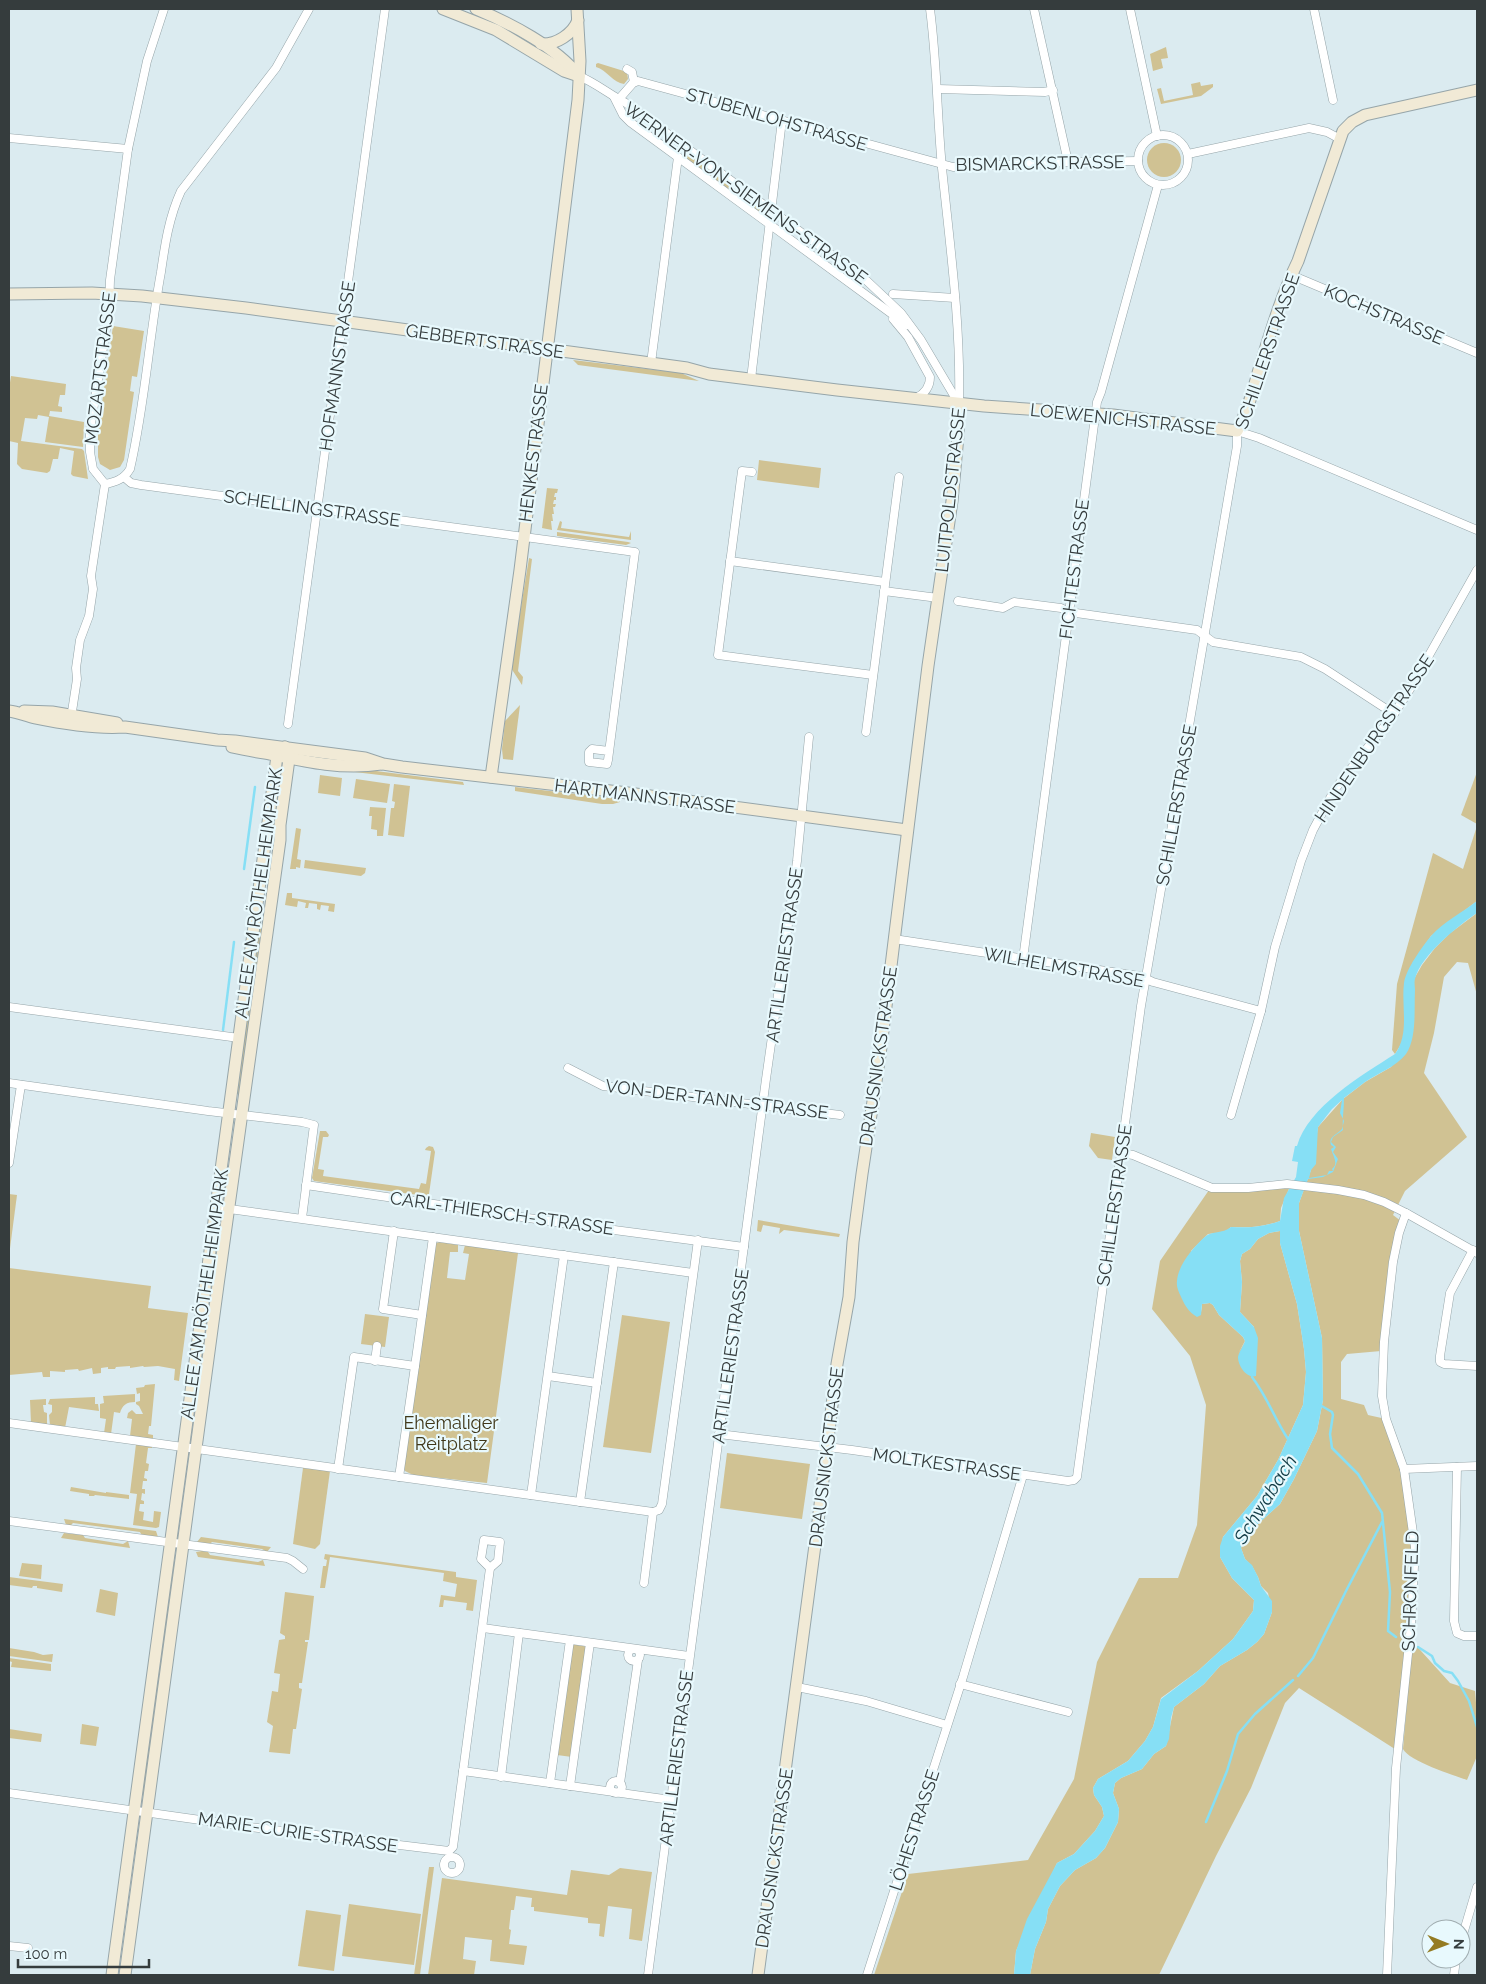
<svg xmlns="http://www.w3.org/2000/svg" width="1486" height="1984" font-family="Raleway,sans-serif">
  <style>
    .green { fill: #d0c293 }
    .water { fill: #86dff5; fill-rule: evenodd }
    .lines { fill: none; stroke-linecap: round; stroke-linejoin: round }
    .stream { stroke: #86dff5; stroke-width: 2.5 }
    .street-casing { stroke: #96a5a9; stroke-width: 9 }
    .secondary-casing { stroke: #96a5a9; stroke-width: 13 }
    .street { stroke: #fff; stroke-width: 8 }
    .secondary { stroke: #f1ead6; stroke-width: 11 }
    .labels { text-anchor: middle; dominant-baseline: central; stroke-width: 4.5; stroke-linejoin: round; paint-order: stroke }
    .street-label { font-size: 18px; fill: #353c3d; stroke: #e8f9fd }
    .park-label { font-size: 18px; fill: #403719; stroke: #e8f9fd }
    .water-label { font-size: 19px; font-style: italic; fill: #113b45; stroke: #e8f9fd }
  </style>
  <rect width="100%" height="100%" fill="#dbebf0"/>
  <!-- green -->
  <g class="green">
    <path d="M1166 47 1168 58 1161 59 1163 68 1153 71 1150 54Z"/>
    <path d="M598 63 627 72 628 79 624 84C613 83 607 70 596 67V64Z"/>
    <path d="M1200 82 1201 86 1213 84V87L1201 96 1161 104 1157 89 1161 88 1164 101 1193 95 1191 84Z"/>
    <circle cx="1164" cy="160" r="17"/>
    <path d="M688 153 763 207 762 211 760 212 682 156Z"/>
    <path d="M113 326 144 331 137 377 132 376 130 391 134 392 124 460 120 467 110 470 100 464 98 457V431Z"/>
    <path d="M573 360 681 373 699 381 578 365Z"/>
    <path d="M11 376 66 384 65 395H60L58 406 62 407V412L50 411 49 416 84 422 83 447 45 442 49 417 38 415 37 419 25 418 21 441 82 449 84 451 88 479 73 476 71 474 74 451 60 448 58 459H53L50 471 47 473 22 469 17 464 18 443 9 441V389Z"/>
    <path d="M759 460 821 468 819 488 757 480Z"/>
    <path d="M547 488 558 489 557 493H555L554 497H556V500H554L553 504H556L555 507H553L554 514H552L553 521H551L552 530 542 528Z"/>
    <path d="M560 521 562 522 561 528 629 537 631 531V540L557 530Z"/>
    <path d="M557 532 628 542 631 543 626 545 557 536Z"/>
    <path d="M529 558 532 559 518 671 523 677 522 685 511 668Z"/>
    <path d="M520 705 513 760 503 759 502 749 505 721Z"/>
    <path d="M346 771H376L463 782 464 785Z"/>
    <path d="M1477 772V824L1461 815Z"/>
    <path d="M320 775 342 778 340 796 318 793Z"/>
    <path d="M356 779 390 784 387 803 353 798Z"/>
    <path d="M394 784 410 786 404 837 388 835 391 808H394L395 802 392 801Z"/>
    <path d="M515 787 620 799V802L613 804H602L515 791Z"/>
    <path d="M370 807 386 808 383 836H377V830L371 829 372 816H369Z"/>
    <path d="M1477 826V901L1431 936 1412 964 1403 1041 1395 1054 1392 1050 1397 984 1433 853 1463 869Z"/>
    <path d="M296 828 301 829 297 859 301 860 300 868 296 867V869H290Z"/>
    <path d="M305 860 366 868 365 873 361 876 304 868Z"/>
    <path d="M287 893H292V898L335 904 334 912 328 911 329 906 321 905 320 910 317 909V904L309 903 308 908H305L306 903 298 901 297 907 285 905Z"/>
    <path d="M1477 913V995L1468 963 1457 962 1444 977 1434 1033 1424 1073 1467 1137 1405 1191 1393 1215 1401 1221 1381 1351 1347 1354 1341 1362V1399L1364 1405 1368 1415 1386 1419 1404 1469 1414 1580 1398 1751 1299 1688 1285 1703 1251 1788 1216 1856 1159 1975H1030L1035 1949 1046 1922 1048 1909 1060 1886 1075 1870 1096 1858 1105 1848 1118 1822 1119 1809 1113 1793 1115 1783 1121 1778 1142 1769 1154 1754 1166 1746 1174 1707 1204 1684 1220 1666 1247 1650 1257 1642 1264 1634 1272 1612 1268 1593 1261 1586 1258 1577 1252 1566 1245 1559 1241 1548 1247 1534 1280 1504 1294 1479 1317 1431 1323 1400 1322 1338 1299 1231V1203L1311 1170 1318 1127 1343 1099 1365 1082 1391 1067 1413 1030 1414 979 1422 965 1435 948 1449 934Z"/>
    <path d="M258 926 263 927 241 1094H236Z"/>
    <path d="M320 1131H326L329 1135 328 1137H323L318 1169 324 1170 323 1176 419 1189 421 1183 426 1184 431 1151 425 1150 426 1148 429 1146 433 1147 435 1152 429 1194 426 1196 314 1181 312 1178Z"/>
    <path d="M1091 1133 1115 1137 1112 1160 1098 1158 1089 1146Z"/>
    <path d="M1291 1184 1281 1208 1280 1221C1263 1227 1248 1228 1231 1227L1225 1232 1208 1234 1191 1251 1202 1312V1304L1210 1303 1213 1305 1219 1315 1243 1337 1245 1341 1238 1354 1254 1327 1240 1312 1242 1282 1240 1261 1242 1254 1250 1249 1258 1239 1269 1233 1280 1231V1243L1297 1304 1304 1349 1306 1372 1303 1405 1278 1460 1257 1496 1223 1537 1220 1557 1232 1578 1254 1600 1253 1611 1233 1639 1198 1671 1161 1698 1153 1727 1145 1741 1128 1761 1098 1779 1093 1788 1094 1795 1102 1807 1104 1816 1095 1831 1074 1854 1057 1863 1016 1951 1014 1975H874L908 1874 1028 1860 1074 1779 1097 1662 1139 1578H1178L1197 1525 1206 1405 1190 1356 1152 1309 1160 1261 1209 1190 1232 1192Z"/>
    <path d="M9 1194 17 1195 9 1256Z"/>
    <path d="M758 1220 840 1234 839 1237 784 1230 779 1234 780 1228 763 1225 761 1232 757 1231Z"/>
    <path d="M440 1242 458 1245V1252H450L447 1278 465 1280 469 1254 463 1253 465 1245 518 1253 487 1483 413 1475 405 1471 403 1467 436 1243Z"/>
    <path d="M9 1268 151 1286 148 1308 188 1313 179 1381 174 1380 175 1369 158 1366 144 1367 143 1366 130 1368V1366L116 1367 115 1369H108V1367L101 1368V1373L93 1374 92 1368 79 1371 78 1369 65 1370V1372L50 1371V1377H43L42 1372 9 1375Z"/>
    <path d="M365 1314 389 1317 385 1347 361 1344Z"/>
    <path d="M622 1315 670 1322 651 1453 603 1447Z"/>
    <path d="M155 1384 151 1426H149L148 1434 153 1435V1440L130 1436 132 1419 127 1418 128 1413 132 1410 136 1414H143L139 1406 136 1404V1402L140 1401V1393L137 1394 136 1388 144 1387 145 1385Z"/>
    <path d="M135 1394V1402C127 1402 122 1405 120 1413L114 1412 111 1434 104 1433 106 1419 100 1418V1404L104 1403 103 1396Z"/>
    <path d="M95 1397V1404H98L99 1411 69 1407 65 1428 50 1426 49 1415 52 1412V1405L48 1404 50 1399Z"/>
    <path d="M46 1399V1405H43L44 1412 47 1413V1425L31 1423 30 1400Z"/>
    <path d="M136 1444 152 1446V1448H148L146 1463 149 1464 148 1471H145L144 1478 147 1479V1481H143L142 1489H145V1494L142 1493 141 1500 144 1501V1504H140L139 1511 144 1512 143 1520 153 1522 154 1511 161 1512 159 1527 156 1528 133 1525 137 1494 130 1493Z"/>
    <path d="M727 1453 810 1464 802 1519 720 1508Z"/>
    <path d="M303 1468 330 1471 320 1544 315 1549 293 1544Z"/>
    <path d="M71 1487 106 1493V1492L129 1495V1499L95 1495 94 1496H89V1494L70 1491Z"/>
    <path d="M64 1519 156 1531 158 1537 142 1536 140 1532 73 1523 70 1526 66 1525Z"/>
    <path d="M64 1533 83 1535 85 1538 123 1544 128 1541 130 1548 61 1538Z"/>
    <path d="M201 1537 271 1547 267 1552 262 1549 212 1542 209 1545 197 1542Z"/>
    <path d="M202 1551 208 1552 210 1555 258 1562 263 1560 265 1566 198 1557 196 1552Z"/>
    <path d="M325 1554 456 1572V1577L477 1580 473 1611 466 1610 467 1603 444 1600 443 1607H439L441 1595 455 1597 457 1584 443 1581 444 1573 330 1557 325 1588H320L323 1566H326L327 1560 324 1559Z"/>
    <path d="M171 1560 177 1561 146 1795 141 1794Z"/>
    <path d="M22 1563 42 1565 41 1579 19 1576Z"/>
    <path d="M9 1577 63 1584 62 1592 37 1588V1586H33L32 1588 9 1585Z"/>
    <path d="M100 1589 118 1593 115 1616 96 1612Z"/>
    <path d="M285 1592 314 1596 309 1640H305V1642H308L302 1683H299V1688L302 1689 296 1729H293L290 1754 269 1752 273 1726 267 1722 272 1691 278 1692 280 1674 274 1673 279 1640 285 1639V1636L280 1633Z"/>
    <path d="M1412 1641 1450 1683 1475 1691 1477 1714V1756L1467 1780C1453 1775 1409 1761 1403 1749Z"/>
    <path d="M572 1644 588 1647 572 1757 557 1755Z"/>
    <path d="M9 1648 34 1652 43 1655 53 1654 52 1662 9 1656Z"/>
    <path d="M9 1658 51 1664V1671L11 1667 12 1662 9 1661Z"/>
    <path d="M82 1724 99 1727 96 1746 80 1744Z"/>
    <path d="M9 1729 42 1734 41 1742 9 1738Z"/>
    <path d="M429 1867H434L420 1975H414Z"/>
    <path d="M620 1868 652 1872 642 1941 629 1939 632 1909 608 1906 604 1937 599 1936 600 1924 588 1923V1918L534 1911V1907H531L532 1898 516 1896 514 1910H511L509 1929 511 1930 509 1944 527 1946 524 1965 490 1961 492 1940 465 1937 463 1959 476 1961 474 1975H428L442 1878 567 1895 571 1870 609 1875Z"/>
    <path d="M349 1904 421 1914 414 1965 342 1956Z"/>
    <path d="M306 1910 341 1915 334 1971 298 1966Z"/>
  </g>
  <!-- water -->
  <path class="water" d="M1477 901V913C1458 926 1421 955 1415 979 1414 982 1415 987 1415 990 1414 1009 1417 1038 1406 1054 1396 1067 1378 1073 1365 1082 1358 1087 1351 1093 1344 1098 1344 1110 1342 1120 1343 1130L1333 1137 1331 1142 1336 1147 1333 1152 1338 1159 1333 1172 1323 1177 1308 1179 1299 1203V1231L1322 1338 1323 1400 1317 1431 1294 1479 1280 1504 1247 1534 1241 1548 1245 1559 1252 1565 1258 1577 1261 1586 1272 1601V1612L1264 1634 1257 1642 1247 1650 1220 1666 1204 1684 1174 1707 1171 1718 1169 1739 1166 1746 1154 1754 1142 1769 1121 1778 1115 1783 1113 1793 1119 1809 1118 1822 1105 1848 1096 1858 1075 1870 1060 1886 1048 1909 1046 1922 1035 1949 1030 1975H1014L1016 1951 1027 1919 1057 1863 1074 1854 1095 1831 1104 1816 1102 1807 1094 1795 1093 1788 1098 1779 1128 1761 1145 1741 1153 1727 1161 1699 1198 1671 1233 1639 1253 1611 1254 1600 1232 1578 1220 1557V1546L1223 1537 1257 1496 1278 1460 1303 1405 1306 1372 1304 1349 1297 1304 1280 1243V1231L1269 1233 1258 1239 1250 1249 1242 1254 1240 1261 1242 1282 1240 1312 1254 1327 1258 1338 1256 1376C1247 1379 1238 1366 1238 1357 1239 1352 1243 1347 1245 1341L1243 1337 1219 1315 1213 1305 1210 1303 1202 1304 1201 1315 1197 1317C1190 1313 1185 1306 1182 1299 1180 1294 1176 1288 1177 1281 1178 1265 1194 1246 1206 1236 1212 1231 1222 1234 1231 1227 1248 1228 1263 1227 1280 1221L1284 1198 1296 1177 1298 1162 1292 1161 1295 1146H1297C1308 1107 1362 1075 1395 1054 1410 1033 1401 1007 1404 983 1406 969 1422 947 1431 936 1443 922 1463 912 1477 901ZM1342 1100 1340 1113 1344 1121 1342 1129C1337 1135 1328 1136 1331 1145L1334 1147 1331 1149C1333 1156 1339 1164 1332 1169L1333 1171H1329L1327 1175 1309 1178 1311 1170 1316 1164 1318 1127 1332 1109Z"/>
  <g class="lines">
    <!-- stream -->
    <g class="stream">
      <path d="M244 869 255 787"/>
      <path d="M223 1030 234 942"/>
      <path d="M1252 1377C1268 1398 1274 1418 1288 1439"/>
      <path d="M1320 1405 1332 1412 1333 1415 1330 1434 1332 1448 1358 1474 1382 1513 1390 1592 1388 1631 1396 1637"/>
      <path d="M1418 1647 1432 1656 1435 1663 1444 1671 1452 1673 1458 1681 1469 1701 1477 1727"/>
      <path d="M1298 1676 1313 1658 1347 1589 1382 1522"/>
      <path d="M1206 1822 1227 1771 1238 1734 1255 1714 1293 1680"/>
    </g>
    <!-- street casing -->
    <g class="street-casing">
      <g id="street">
        <path d="M930 9C937 62 937 115 942 168 950 246 961 325 959 403"/>
        <path d="M1034 9 1068 162"/>
        <path d="M1130 9 1157 136"/>
        <path d="M1314 9 1333 100"/>
        <path d="M627 69 632 72 634 82"/>
        <path d="M579 76C596 83 610 95 626 103L867 281 901 313 921 340 959 404"/>
        <path d="M938 89 1045 92 1053 90"/>
        <path d="M614 97 623 115 630 122 907 325"/>
        <path d="M619 99 633 83 638 81 953 167 1073 162 1138 161"/>
        <circle cx="1163" cy="160" r="25"/>
        <path d="M9 138 128 149"/>
        <path d="M1188 154 1309 128 1327 132 1340 139"/>
        <path d="M1291 275 1477 353"/>
        <path d="M893 294 955 298"/>
        <path d="M893 319 908 337 930 377C930 387 924 394 916 398"/>
        <path d="M651 363 678 157"/>
        <path d="M751 379 782 120"/>
        <path d="M752 472 742 471 718 655 873 675"/>
        <path d="M124 477 131 483 141 485 635 552 608 760 607 764 589 762V752L592 749 609 751"/>
        <path d="M105 484C116 482 124 479 130 469 145 405 149 337 161 272 165 244 169 217 181 191L276 68 309 9"/>
        <path d="M105 484 93 469 90 452V430L109 310 110 280 128 149 147 61 164 9"/>
        <path d="M730 561 885 582"/>
        <path d="M884 591 938 598"/>
        <path d="M958 601 1003 608 1014 602 1061 608 1069 612 1197 630 1213 642 1301 657 1325 669 1394 714"/>
        <path d="M71 718 77 679 76 668 80 640 89 616 93 589 91 576 105 484"/>
        <path d="M288 724 385 9"/>
        <path d="M866 732 899 477"/>
        <path d="M894 939 1139 976 1153 982 1261 1011"/>
        <path d="M1023 959 1097 402 1101 392 1158 185"/>
        <path d="M9 1007 239 1038"/>
        <path d="M568 1068 603 1086 840 1115"/>
        <path d="M9 1083 208 1111 302 1122 314 1125 302 1218"/>
        <path d="M1231 1115 1261 1011 1275 947 1301 861 1313 830 1335 789 1394 714 1410 689 1477 570"/>
        <path d="M1122 1153 1133 1155 1212 1188H1248L1287 1184 1338 1190 1364 1195 1384 1202 1406 1213 1477 1253"/>
        <path d="M9 1163 21 1085"/>
        <path d="M306 1185 576 1225 744 1247"/>
        <path d="M215 1207 693 1273"/>
        <path d="M394 1231 383 1309 422 1315"/>
        <path d="M1473 1250 1450 1293 1440 1356V1362L1444 1364 1477 1366"/>
        <path d="M375 1361 377 1346"/>
        <path d="M415 1366 433 1237"/>
        <path d="M548 1376 597 1383"/>
        <path d="M9 1423 653 1512"/>
        <path d="M719 1434 852 1450 1068 1481 1074 1480 1077 1477 1141 1006 1237 446V431L1259 438 1477 530"/>
        <path d="M1457 1467 1454 1621 1457 1633 1464 1636H1477"/>
        <path d="M338 1469 354 1357 415 1366 399 1477"/>
        <path d="M1404 1469 1477 1466"/>
        <path d="M531 1495 564 1255"/>
        <path d="M580 1502 614 1262"/>
        <path d="M653 1512 659 1510 662 1504 698 1240"/>
        <path d="M9 1521 287 1558 293 1561 303 1569"/>
        <path d="M484 1540 500 1542 498 1561 490 1568 481 1559Z"/>
        <path d="M644 1583 653 1512"/>
        <path d="M483 1628 689 1656"/>
        <circle cx="634" cy="1655" r="6"/>
        <path d="M960 1684 1068 1712"/>
        <path d="M797 1687 866 1701 947 1725"/>
        <path d="M463 1771 671 1800"/>
        <path d="M501 1777 519 1633"/>
        <circle cx="616" cy="1787" r="6"/>
        <path d="M550 1783 570 1640"/>
        <path d="M620 1783 638 1660"/>
        <path d="M570 1786 590 1643"/>
        <path d="M9 1793 250 1827 449 1851 453 1847 490 1568"/>
        <circle cx="452" cy="1865" r="8"/>
        <path d="M1461 1941 1477 1887"/>
        <path d="M9 1946 28 1948"/>
        <path d="M648 1975 766 1079 797 861 809 737"/>
        <path d="M867 1975 963 1677 1023 1475"/>
        <path d="M1387 1975 1396 1768 1411 1625 1415 1547 1404 1469 1386 1419 1382 1396 1384 1342 1393 1262 1399 1233 1406 1213"/>
        <path d="M1454 1975 1456 1959"/>
      </g>
    </g>
    <!-- secondary casing -->
    <g class="secondary-casing">
      <g id="secondary">
        <path d="M443 9 496 30 564 71 579 76"/>
        <path d="M476 9C510 23 556 47 579 76"/>
        <path d="M541 44C556 45 573 34 578 20"/>
        <path d="M9 294 92 293 142 296 246 308 687 368 709 374 837 390 984 406 1113 415 1237 431C1248 411 1254 387 1260 366 1271 331 1282 294 1298 261L1343 131 1352 122 1365 115 1477 90"/>
        <path d="M9 711C18 712 26 716 35 718 64 724 95 729 125 727L217 740 235 741 365 758 383 764 402 767 628 793 907 830"/>
        <path d="M24 711 52 712 117 723"/>
        <path d="M232 747C245 750 258 752 270 754 307 762 344 770 381 764"/>
        <path d="M491 777 520 570 578 100 580 61 577 9"/>
        <path d="M112 1975 277 756 285 747"/>
        <path d="M125 1975 218 1285 280 840V825L289 759 285 747"/>
        <path d="M758 1975 817 1530 837 1364 849 1297 853 1242 862 1174 880 1055 928 666 952 501 958 436 959 404"/>
      </g>
    </g>
    <!-- street -->
    <use href="#street" class="street"/>
    <!-- secondary -->
    <use href="#secondary" class="secondary"/>
  </g>
  <g class="labels">
    <!-- street labels -->
    <g class="street-label">
      <text transform="translate(777 119) rotate(16)">STUBENLOHSTRASSE</text>
      <text transform="translate(1040 163) rotate(-1)">BISMARCKSTRASSE</text>
      <text transform="translate(746 193) rotate(36)">WERNER-VON-SIEMENS-STRASSE</text>
      <text transform="translate(1384 314) rotate(23)">KOCHSTRASSE</text>
      <text transform="translate(485 341) rotate(8)">GEBBERTSTRASSE</text>
      <text transform="translate(1267 351) rotate(-71)">SCHILLERSTRASSE</text>
      <text transform="translate(337 366) rotate(-82)">HOFMANNSTRASSE</text>
      <text transform="translate(100 368) rotate(-83)">MOZARTSTRASSE</text>
      <text transform="translate(1123 419) rotate(6)">LOEWENICHSTRASSE</text>
      <text transform="translate(533 453) rotate(-83)">HENKESTRASSE</text>
      <text transform="translate(950 490) rotate(-84)">LUITPOLDSTRASSE</text>
      <text transform="translate(312 508) rotate(8)">SCHELLINGSTRASSE</text>
      <text transform="translate(1074 569) rotate(-83)">FICHTESTRASSE</text>
      <text transform="translate(1374 738) rotate(-56)">HINDENBURGSTRASSE</text>
      <text transform="translate(645 796) rotate(7)">HARTMANNSTRASSE</text>
      <text transform="translate(1176 805) rotate(-80)">SCHILLERSTRASSE</text>
      <text transform="translate(258 893) rotate(-82)">ALLEE AM RÖTHELHEIMPARK</text>
      <text transform="translate(784 955) rotate(-82)">ARTILLERIESTRASSE</text>
      <text transform="translate(1064 967) rotate(10)">WILHELMSTRASSE</text>
      <text transform="translate(878 1056) rotate(-82)">DRAUSNICKSTRASSE</text>
      <text transform="translate(717 1099) rotate(7)">VON-DER-TANN-STRASSE</text>
      <text transform="translate(1114 1205) rotate(-82)">SCHILLERSTRASSE</text>
      <text transform="translate(502 1213) rotate(8)">CARL-THIERSCH-STRASSE</text>
      <text transform="translate(204 1294) rotate(-82)">ALLEE AM RÖTHELHEIMPARK</text>
      <text transform="translate(730 1356) rotate(-82)">ARTILLERIESTRASSE</text>
      <text transform="translate(826 1457) rotate(-83)">DRAUSNICKSTRASSE</text>
      <text transform="translate(947 1464) rotate(8)">MOLTKESTRASSE</text>
      <text transform="translate(1410 1591) rotate(-88)">SCHRONFELD</text>
      <text transform="translate(676 1758) rotate(-83)">ARTILLERIESTRASSE</text>
      <text transform="translate(914 1830) rotate(-72)">LÖHESTRASSE</text>
      <text transform="translate(298 1832) rotate(8)">MARIE-CURIE-STRASSE</text>
      <text transform="translate(774 1858) rotate(-82)">DRAUSNICKSTRASSE</text>
    </g>
    <!-- park labels -->
    <g class="park-label">
      <text x="451" y="1422">Ehemaliger<tspan x="451" dy="21">Reitplatz</tspan></text>
    </g>
    <!-- water labels -->
    <g class="water-label">
      <text transform="translate(1265 1499) rotate(-58)">Schwabach</text>
    </g>
  </g>
  <!-- border -->
  <rect width="1486" height="1984" fill="none" stroke="#353c3d" stroke-width="20"/>
  <!-- north arrow -->
  <g transform="translate(1446 1944) rotate(91)"><circle r="24" fill="#e8f9fd" stroke="#a0adb0"/>
  <path d="M0-4L9 19L0 12L-9 19Z" fill="#947b22"/>
  <text y="-8" font-size="14" font-weight="bold" text-anchor="middle" fill="#353c3d">N</text>
  </g>
  <!-- scale -->
  <path d="M18 1959v8h131v-8" fill="none" stroke="#353c3d" stroke-width="2.5"/>
  <text x="25" y="1959" font-size="15" fill="#353c3d" stroke="#e8f9fd" stroke-width="4" paint-order="stroke">100 m</text>
</svg>
